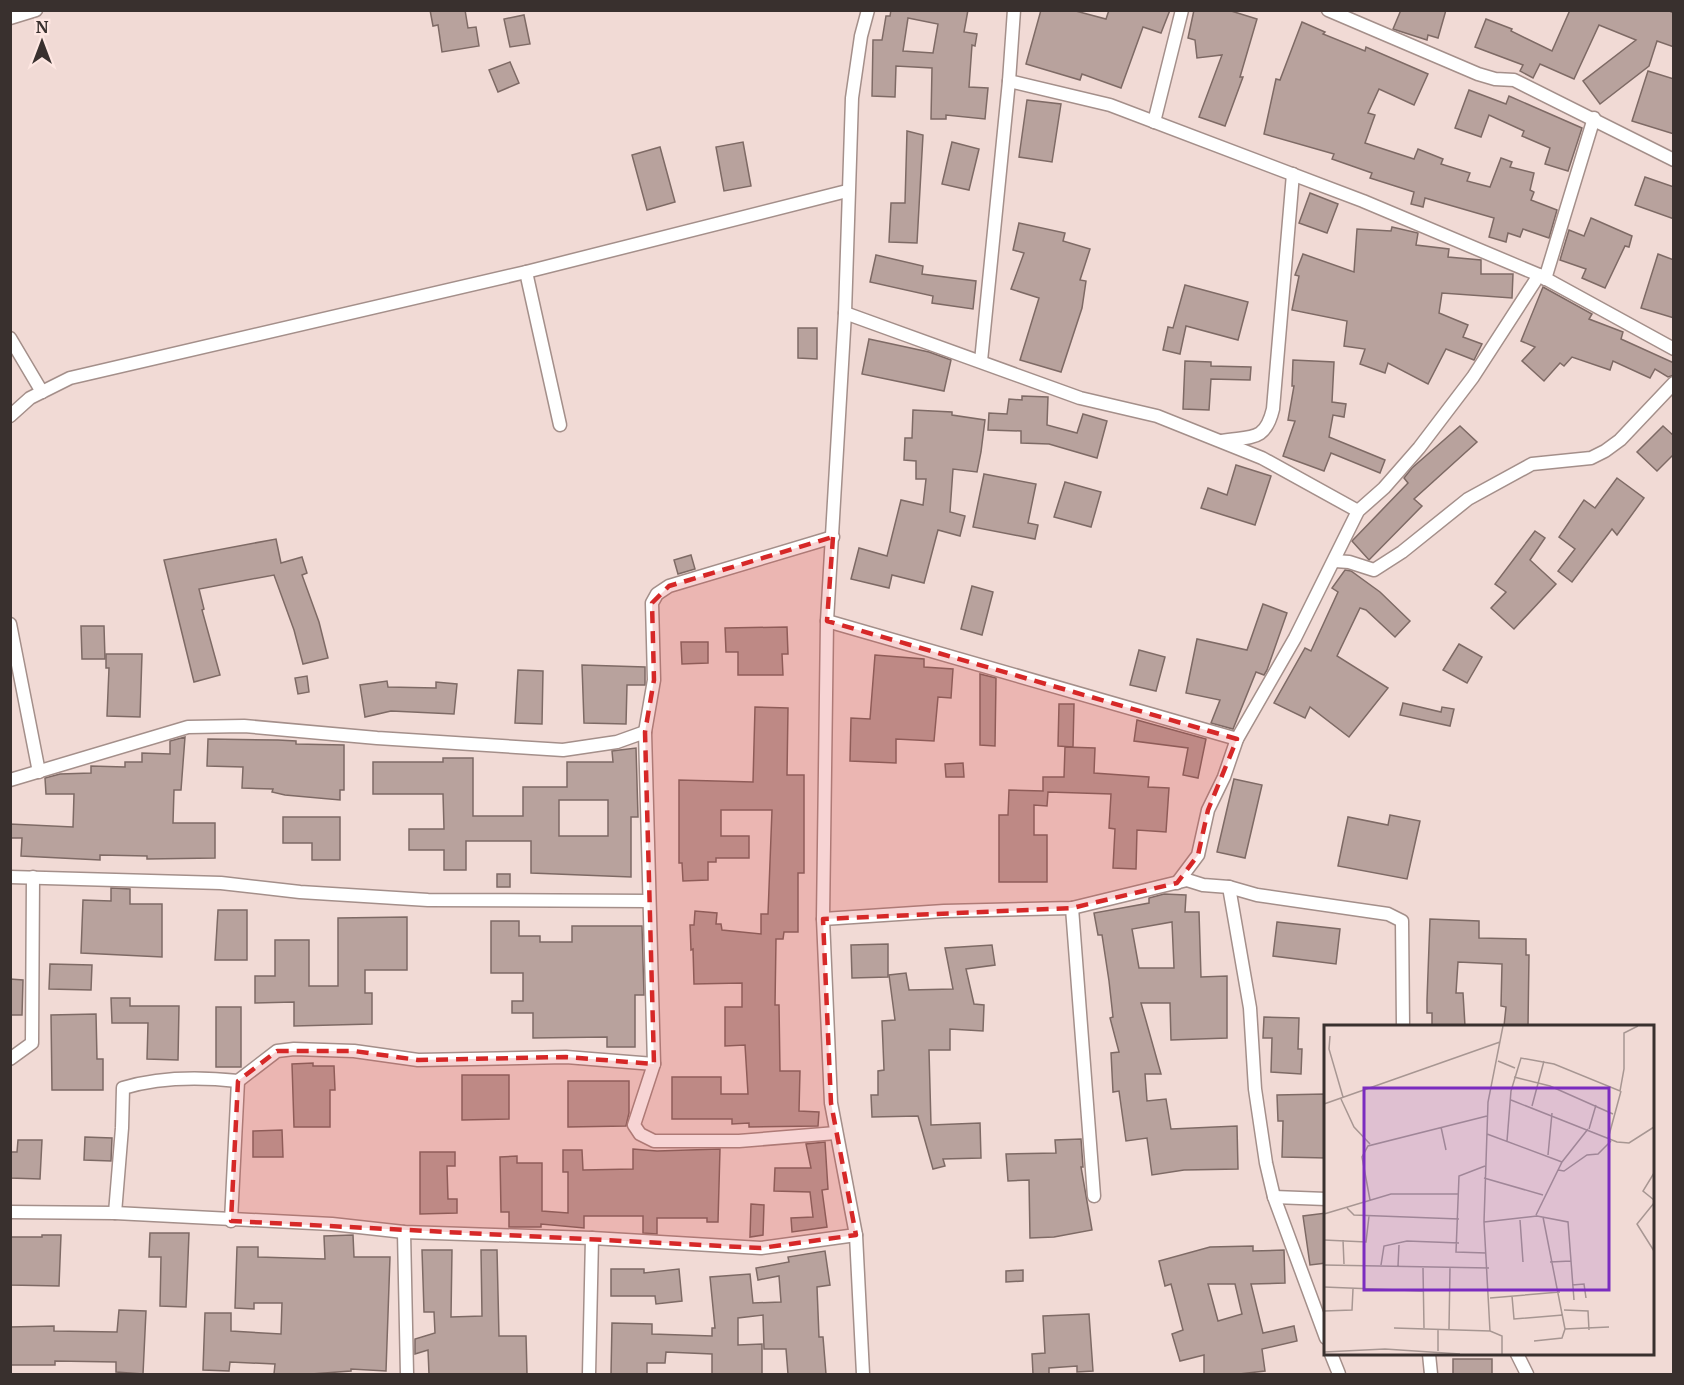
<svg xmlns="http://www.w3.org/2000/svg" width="1684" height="1385" font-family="Merriweather,serif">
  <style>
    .building { fill: #b8a29d; stroke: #7e6a65; stroke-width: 1.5; fill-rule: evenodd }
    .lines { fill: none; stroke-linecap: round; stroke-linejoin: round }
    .minor-casing { stroke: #a48f8a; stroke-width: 15 }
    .minor { stroke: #fff; stroke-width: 12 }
    .marked { fill: #d62828; fill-opacity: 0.2; stroke: #d62828; stroke-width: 4.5; stroke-dasharray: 12 8; stroke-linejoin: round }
    .inset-road { fill: none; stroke: #a79692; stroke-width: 1.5 }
    .view { fill: #7b2cbf; fill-opacity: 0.15; stroke: #7b2cbf; stroke-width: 3 }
    .inset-edge { fill: none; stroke: #39302e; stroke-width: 3 }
  </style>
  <rect width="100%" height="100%" fill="#f1dad5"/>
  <!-- building -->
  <g class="building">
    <path d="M430 10H465L468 28 476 27 479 46 442 52 438 25 433 26Z"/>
    <path d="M891 10H968L964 32 977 34 975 46 972 45 969 87 988 88 985 119 946 115V119H931L932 68 896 66 895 97 872 96 873 40H882L886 16H890ZM908 18 938 24 933 53 903 51Z"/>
    <path d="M1041 10H1072L1106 19 1109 10H1170L1161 33 1143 27 1121 88 1082 74 1080 80 1026 64Z"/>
    <path d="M1194 10H1228L1257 19 1240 77H1243L1225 126 1199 117 1222 55 1197 58 1195 40 1188 38Z"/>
    <path d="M1401 10H1446L1438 38 1428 35 1427 40 1393 29Z"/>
    <path d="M1570 10H1667L1674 13V47L1657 41 1649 66 1600 104 1583 81 1636 40 1599 25 1574 79 1540 64 1533 78 1520 71 1523 65 1475 47 1486 19 1512 29 1511 31 1552 51Z"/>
    <path d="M524 15 530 44 510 47 504 19Z"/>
    <path d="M1302 22 1325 32 1323 34 1365 51 1366 47 1428 74 1414 105 1379 89 1368 113 1375 115 1365 143 1414 159 1418 149 1443 159 1441 164 1470 173 1467 181 1490 187 1501 158 1512 162 1510 167 1534 173 1530 190 1534 192 1531 200 1557 210 1549 238 1523 229 1520 237 1508 233 1506 242 1489 237 1494 218 1425 198 1423 207 1411 204 1414 192 1370 178 1372 173 1332 159 1334 154 1264 134 1276 79 1280 80Z"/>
    <path d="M510 62 519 83 498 92 489 70Z"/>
    <path d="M1648 71 1674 79V134L1632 121Z"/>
    <path d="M1469 90 1506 104 1509 96 1582 128 1568 171 1545 164 1550 148 1522 136 1524 131 1489 115 1481 137 1455 128Z"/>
    <path d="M1027 100 1061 104 1052 162 1019 157Z"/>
    <path d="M907 131 923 135 917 243 889 242 891 203H905Z"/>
    <path d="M743 142 751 186 724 191 716 147Z"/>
    <path d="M952 142 979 149 969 190 942 184Z"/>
    <path d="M660 147 675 202 647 210 632 155Z"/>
    <path d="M1645 177 1674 187V219L1635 205Z"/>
    <path d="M1310 193 1338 204 1327 233 1299 223Z"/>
    <path d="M1591 218 1632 236 1629 247 1625 246 1605 288 1582 278 1586 269 1560 260 1569 230 1584 236Z"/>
    <path d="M1019 223 1065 233 1063 241 1090 249 1080 280 1086 281 1082 308 1061 372 1020 360 1039 298 1011 289 1024 253 1013 250Z"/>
    <path d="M1392 227 1418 233 1416 245 1449 249 1448 257 1481 260V274H1513L1512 298 1442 293 1439 313 1468 325 1463 337 1482 344 1474 360 1446 349 1428 384 1388 363 1385 373 1360 364 1365 349 1344 346 1347 321 1292 310 1299 276 1295 275 1303 254 1354 272 1357 229 1391 231Z"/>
    <path d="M1658 254 1674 260V318L1641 308Z"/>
    <path d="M876 255 923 266 922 274 976 281 973 309 932 303 933 296 870 282Z"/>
    <path d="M1185 285 1248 302 1238 340 1186 326 1180 354 1163 350 1168 327 1173 328Z"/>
    <path d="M1543 287 1592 314 1589 319 1623 332 1621 339 1674 363V375L1668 377 1655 369 1650 378 1613 361 1610 370 1572 357 1564 366 1560 363 1544 381 1522 361 1535 347 1521 341Z"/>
    <path d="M798 328H817V359L798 358Z"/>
    <path d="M869 339 929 352 951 360 944 391 862 374Z"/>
    <path d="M1293 360 1334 362 1332 402 1346 404 1344 417 1333 415 1329 437 1385 460 1380 473 1331 453 1324 471 1283 456 1295 421 1288 420 1294 386H1292Z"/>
    <path d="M1185 361 1211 362V366L1251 367 1250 380 1211 379 1209 410 1183 409Z"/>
    <path d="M1022 396 1048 397 1047 425 1077 433 1083 414 1107 421 1097 458 1049 444 1021 443V431L988 430 989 413 1007 414 1009 399 1022 400Z"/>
    <path d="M913 410 952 412V415L985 420 981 452 977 472 953 469 950 512 965 516 960 536 938 530 924 583 892 575 889 588 851 579 859 548 887 556 901 500 923 505 926 479H916V461L904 460 905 438H912Z"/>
    <path d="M1460 426 1477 442 1414 499 1422 506 1369 560 1352 541 1408 483 1404 478 1412 468Z"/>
    <path d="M1663 426 1674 436V454L1657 471 1637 452Z"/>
    <path d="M1236 465 1271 476 1255 525 1201 508 1208 488 1227 495Z"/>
    <path d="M984 474 1036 484 1028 523 1038 525 1035 539 973 527Z"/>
    <path d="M1617 478 1644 498 1617 535 1612 529 1572 582 1558 571 1575 549 1559 537 1584 500 1595 508Z"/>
    <path d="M1065 482 1101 492 1091 527 1054 517Z"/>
    <path d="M1535 531 1545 538 1530 560 1556 584 1514 629 1491 608 1506 592 1495 584Z"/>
    <path d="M276 539 281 563 302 557 307 573 302 575 319 622 328 658 303 664 294 630 274 575 199 589 204 609 202 610 220 675 194 682 164 560Z"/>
    <path d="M691 555 695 569 678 574 674 560Z"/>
    <path d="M1345 570 1351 571 1380 592 1410 621 1395 637 1366 610 1360 608 1337 656 1388 688 1349 737 1310 707 1305 718 1274 703 1305 648 1311 651 1338 592 1332 588Z"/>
    <path d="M972 586 993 592 982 635 961 629Z"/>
    <path d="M1263 604 1287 613 1267 670 1264 675 1256 672 1233 729 1211 723 1220 700 1186 693 1197 639 1247 650Z"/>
    <path d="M81 626H104L105 659H82Z"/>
    <path d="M787 627 788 654H782L783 675H738V652H726L725 628Z"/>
    <path d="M681 642H708V663L682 664Z"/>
    <path d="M1459 644 1482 657 1467 683 1443 670Z"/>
    <path d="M1139 650 1165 657 1156 691 1130 685Z"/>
    <path d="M106 654H142L140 717 107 716 109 668H106Z"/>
    <path d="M875 655 924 659V667L953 669 951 698 938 697 934 741 896 739V763L850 761 851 718 870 719Z"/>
    <path d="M582 665 645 667V685H627L626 724 584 723Z"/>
    <path d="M518 670 543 671 542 724 515 723Z"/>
    <path d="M980 674 996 678 995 746 980 745Z"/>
    <path d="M307 676 309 692 298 694 295 678Z"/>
    <path d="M387 681 388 687 436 688V682L457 684 454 714 391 711 365 717 360 685Z"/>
    <path d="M1403 703 1441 712 1442 707 1454 709 1450 726 1400 715Z"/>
    <path d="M1059 704H1074L1073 747 1058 746Z"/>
    <path d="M755 707 788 708 787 775H804V873H798V932H784L783 939H776L775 1005H779L780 1071H800L799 1111 819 1112 818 1126 749 1127V1123L732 1124V1119H672V1077H721V1094H748L745 1045 725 1046V1007H742V983L694 984 693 949 691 950 690 925H694L695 911 717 913 716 924H721L722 930 761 934V914H768L772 810H721V836H749V858H716V862H708V880L683 881 682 863H679V780L753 782Z"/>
    <path d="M1137 720 1206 739 1198 778 1183 775 1188 748 1134 741Z"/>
    <path d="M185 737 181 790H174L173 823H215V858L147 859V856L100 855V860L21 856 22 838H10V824L73 827 74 794H46L45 778 60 774 91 773V766L125 767V762H142V753L170 754V741Z"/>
    <path d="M208 739 278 740 296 741V744L344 745V790H340V800L285 795 272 792 273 789 242 788 243 767 207 766Z"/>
    <path d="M1065 747 1095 748 1094 773 1149 777 1148 787 1169 788 1166 832 1137 830 1136 869 1113 868 1115 829 1109 828 1111 794 1048 792 1047 806 1034 805V835H1047V882H999V815H1008L1009 790 1043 791V777H1064Z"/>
    <path d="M636 748 638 817H631V877L531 873V841H466V870H444V850H409V829H444L443 794H373V762H443V758H473V816H523V787H567V762H613L612 751ZM559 800H608V836H559Z"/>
    <path d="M963 763 964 777H946L945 764Z"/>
    <path d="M1234 779 1262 785 1245 858 1217 852Z"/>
    <path d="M1390 815 1420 821 1407 879 1338 866 1348 817 1388 825Z"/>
    <path d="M283 817H340V860H312V843H283Z"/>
    <rect x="497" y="874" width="13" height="13"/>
    <path d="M111 888 130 889V904H162V957L81 953 83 900 111 901Z"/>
    <path d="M1164 894 1186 895 1185 912H1199L1201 977 1227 976V1038L1171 1040 1170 1003H1141L1161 1074H1145L1147 1101 1166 1099 1171 1129 1237 1126 1238 1169 1184 1170 1152 1175 1147 1138 1126 1141 1119 1091 1113 1092 1111 1053 1119 1052 1110 1018 1113 1017 1109 981 1102 935H1098L1094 913 1149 903V898ZM1172 922 1174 968H1139L1132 929Z"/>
    <path d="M218 910H247V960H215Z"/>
    <path d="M407 917V970H365V993H372V1024L294 1026V1002L255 1003V976H275V940H309V986H338V918Z"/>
    <path d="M1430 919 1479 921V938L1526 939V955H1529L1528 1026H1504L1506 1007 1501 1006 1502 964 1458 962 1456 993H1463L1465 1026H1432V1013H1427V1000Z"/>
    <path d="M491 921H519V936H540V942H572V926H642L644 995H635V1047H607V1037L533 1038V1013H512V1001H523V973H491Z"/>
    <path d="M1277 922 1340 929 1336 964 1273 956Z"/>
    <path d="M888 944V977L852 978 851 945Z"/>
    <path d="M992 945 995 965 966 969 974 1004 984 1005 983 1031 950 1029V1050H929L931 1125 980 1123 981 1158 943 1159 945 1166 933 1169 918 1116 872 1117 871 1095H878V1071L884 1070 882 1021 895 1020 889 975 906 973 909 990 953 989 945 948Z"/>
    <path d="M50 964 92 965 91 990 49 989Z"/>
    <path d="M10 979 23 980 22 1015H10Z"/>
    <path d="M111 998H130V1006H179L178 1060 147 1059 148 1023H112Z"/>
    <rect x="216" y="1007" width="25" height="60"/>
    <path d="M96 1014 97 1059H103V1090H52L51 1015Z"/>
    <path d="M1264 1017 1299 1018 1298 1049H1302L1301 1074 1271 1072 1272 1038H1263Z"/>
    <path d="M313 1063V1066H334L335 1090H330V1127H294L292 1064Z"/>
    <path d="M462 1075H509V1119L462 1120Z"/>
    <path d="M568 1081H629V1113L626 1126 568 1127Z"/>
    <path d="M1325 1094 1326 1158 1282 1157 1283 1121H1278L1277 1095Z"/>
    <path d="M282 1130 283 1157H253V1131Z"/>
    <path d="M85 1137 112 1138 111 1161 84 1160Z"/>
    <path d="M1081 1139 1083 1167H1081L1092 1230 1054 1237 1030 1238 1029 1180 1008 1181 1006 1154 1056 1153 1055 1140Z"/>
    <path d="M18 1140H42L40 1179 10 1178V1152H17Z"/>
    <path d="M825 1142 828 1189 822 1190 827 1227 792 1232 791 1218 813 1217 810 1192 774 1191 775 1168H811L806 1144Z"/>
    <path d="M633 1149 657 1151 720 1149 718 1222H707V1218H657V1234L643 1233V1216H584V1228L541 1224V1227H509V1212H501L500 1157 517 1156V1163H542V1211L568 1213V1172H563V1150H582L583 1170 633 1169Z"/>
    <path d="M420 1152H455V1166H447L448 1199H457V1213L420 1214Z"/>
    <path d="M751 1204 764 1205 763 1235 750 1237Z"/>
    <path d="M1326 1213V1263L1310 1265 1303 1216Z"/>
    <path d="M150 1233H189L186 1307 160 1306 161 1257H149Z"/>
    <path d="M42 1235H61L59 1286 10 1285V1237H42Z"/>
    <path d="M353 1235 354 1257H390L386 1371 351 1369V1371L311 1374H274L275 1364 230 1362 229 1371 203 1370 205 1313H231V1331L281 1334 282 1303H254V1309L235 1308 237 1247H258V1257L325 1259 324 1236Z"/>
    <path d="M1253 1246V1251L1284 1250 1285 1283 1251 1284 1263 1333 1294 1326 1297 1341 1262 1349 1265 1371 1239 1374H1204V1355L1180 1361 1172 1334 1183 1330 1171 1284 1165 1286 1159 1261 1210 1247ZM1208 1284H1235L1242 1314 1218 1321Z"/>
    <path d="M422 1250H452L451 1317 482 1316 481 1250H497L499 1336H526L527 1374H429L428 1350 415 1354V1339L435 1333 434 1312H424Z"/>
    <path d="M825 1251 830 1285 817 1287 819 1337H823L826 1374H788L786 1349H764L763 1315 738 1318V1345L762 1344V1374H712V1354L666 1352 665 1363H647V1374H611L612 1323 652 1324V1334L712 1336V1328H715L710 1277 750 1274 753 1303 781 1302 779 1276 758 1280 756 1268 789 1262 788 1257Z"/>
    <path d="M611 1269H644V1273L679 1269 682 1301 656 1304 655 1296H611Z"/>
    <path d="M1023 1270V1281L1006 1282V1271Z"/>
    <path d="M119 1310 146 1311 143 1374 116 1372V1362L55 1361V1365H10V1327L54 1326V1331L117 1332Z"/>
    <path d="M1089 1314 1093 1371 1077 1372V1366L1049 1368V1374H1033L1032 1354 1045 1353 1043 1316Z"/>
    <rect x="1453" y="1359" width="39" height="15"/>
  </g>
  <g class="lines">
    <!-- minor casing -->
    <g class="minor-casing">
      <g id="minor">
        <path d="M1328 10 1478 74 1495 79 1514 80 1674 160"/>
        <path d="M10 18 36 10"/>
        <path d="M1009 81 1110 105 1363 201 1539 275 1674 349"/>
        <path d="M1154 122 1182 10"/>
        <path d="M526 272 560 425"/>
        <path d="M1545 279 1594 118"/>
        <path d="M845 313 1080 398 1157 416 1262 458 1358 511"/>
        <path d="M10 338 42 392"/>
        <path d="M981 361 1009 81 1014 10"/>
        <path d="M10 416 30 398 70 378 526 272 847 191"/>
        <path d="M1222 441C1252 436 1265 442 1273 409L1293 174"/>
        <path d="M833 537 669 586 657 594 652 603 654 680 645 732 654 1064 634 1125 640 1134 654 1141H739L836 1133"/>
        <path d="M1335 561 1349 562 1374 570 1402 552 1468 499 1532 464 1591 458 1605 451 1620 440 1674 383"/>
        <path d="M827 621 1237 739"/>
        <path d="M10 624 39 772"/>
        <path d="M10 780 188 727 244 726 377 738 563 750 617 742 645 732"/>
        <path d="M10 877 221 883 300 892 428 900 649 901"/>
        <path d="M1177 883 1198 855 1208 810 1224 777 1237 739 1295 638 1358 511 1384 488 1419 448 1473 377 1539 275"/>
        <path d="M1229 887 1250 1008 1255 1089 1266 1163 1274 1197 1326 1338"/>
        <path d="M1072 908 1094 1196"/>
        <path d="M823 919 944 911 1072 908 1187 880 1203 885 1229 887 1257 895 1388 914 1402 921 1403 1026"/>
        <path d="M10 1059 32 1043 33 877"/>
        <path d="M1274 1197 1326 1199"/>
        <path d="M10 1212 115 1213 332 1224 404 1232 592 1238 761 1248 856 1235"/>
        <path d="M115 1213 122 1128 123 1088C159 1077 201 1077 238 1081L277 1051 294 1049 354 1051 418 1060 566 1057 654 1064"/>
        <path d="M231 1221 238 1081"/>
        <path d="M404 1232 407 1374"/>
        <path d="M1331 1354 1339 1374"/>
        <path d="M1429 1354 1431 1374"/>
        <path d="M1517 1354 1527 1374"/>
        <path d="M589 1374 592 1238"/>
        <path d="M863 1374 856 1235 831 1103 823 919 827 621 845 313 852 98 861 36 868 10"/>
      </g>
    </g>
    <!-- minor -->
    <use href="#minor" class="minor"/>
  </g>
  <!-- marked area -->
  <path class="marked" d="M833 537 827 621 1237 739 1208 810 1198 855 1177 883 1072 908 823 919 831 1103 856 1235 761 1248 231 1221 238 1081 277 1051H354L418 1060 566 1057 654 1064 645 732 654 680 652 603 669 586Z"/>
  <!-- overview -->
  <g transform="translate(1324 1025)">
    <rect width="330" height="330" fill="#f1dad5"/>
    <path class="inset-road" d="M6 11 5 24 19 72M174 36 191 43M190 52 226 61 289 89M17 74 30 102 46 119M187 75 293 117 305 118 330 102M0 79 176 17M208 81 220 36M117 102 122 125M265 104 272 80M163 109 238 137M284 114 297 66M183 116 187 66 197 33 230 39 296 66 300 44V8L314 1M224 130 228 88M161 141 135 151 132 227 162 228M234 145 240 146 263 130 274 129 287 116M330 148 319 166 330 175M160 153 219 170M46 175 38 132 44 121 163 91M330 178 313 199 330 226M23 183 30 190 135 194M0 189 67 169H134M212 190 238 137 264 104M219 192 241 304M196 195 199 237M160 197 213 191 244 197 250 275M0 215 42 217 45 191M19 215 20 239M226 237 247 236M0 240 165 243M57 240 60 221 83 216 135 218M74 241 75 220M99 243 100 303M248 260 260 259 262 273M0 262 99 266M188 271 190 294 239 290M166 273 236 267M240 285 264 286 265 305M0 286 28 285 29 264M70 303 166 306M125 304 126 243M210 316 238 313 241 304 285 302M114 326V304M0 327 61 324 136 329M178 329V311L166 306 160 197 164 77 179 1"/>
    <path class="view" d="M40 63H285V265H40Z"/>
    <rect width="330" height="330" class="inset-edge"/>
  </g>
  <!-- border -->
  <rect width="1684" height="1385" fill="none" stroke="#39302e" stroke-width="24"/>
  <!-- north arrow -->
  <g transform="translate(42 42)" stroke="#fee7e2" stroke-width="4.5" paint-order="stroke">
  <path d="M0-4.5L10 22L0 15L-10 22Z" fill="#39302e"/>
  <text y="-9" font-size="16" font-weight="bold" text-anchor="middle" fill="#39302e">N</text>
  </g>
</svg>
